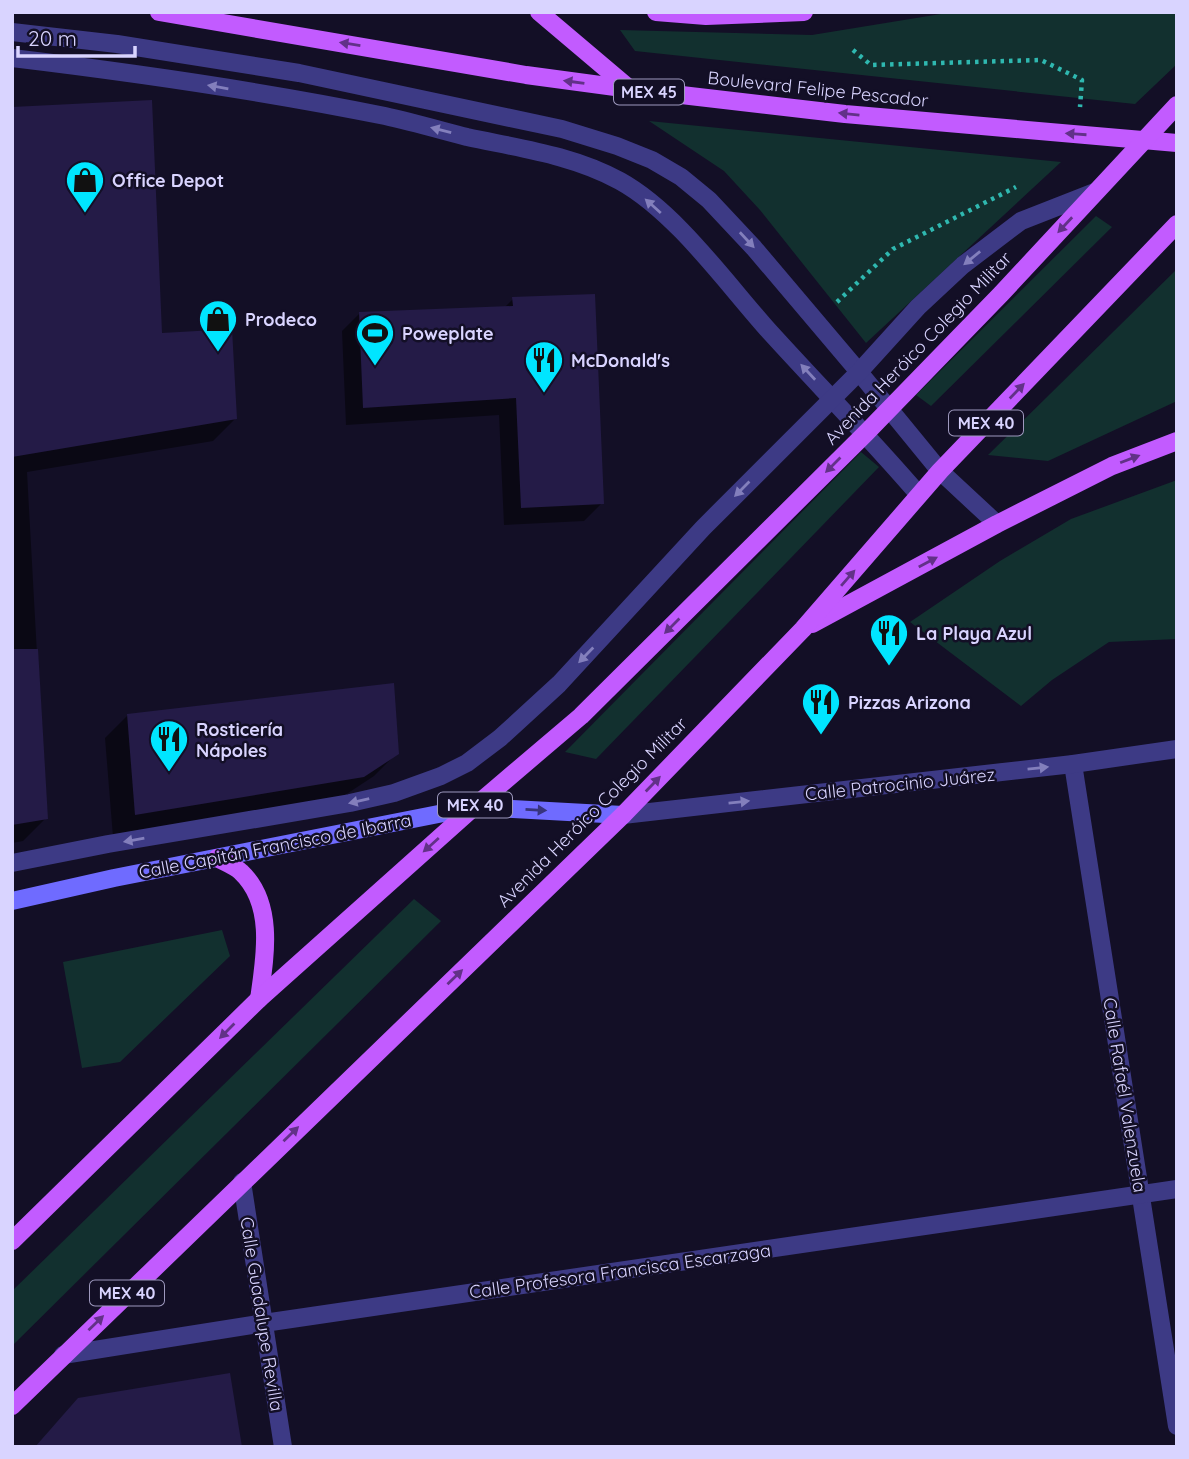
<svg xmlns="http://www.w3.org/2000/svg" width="1189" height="1459" font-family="Quicksand,sans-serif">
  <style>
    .green { fill: #12302f }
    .shadow { fill: #0007 }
    .building { fill: #241b47 }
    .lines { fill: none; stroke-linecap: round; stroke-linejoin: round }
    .path { stroke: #2fb8b0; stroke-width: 4.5; stroke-dasharray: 3.5 5; stroke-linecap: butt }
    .street { stroke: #3d3a85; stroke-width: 18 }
    .secondary { stroke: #6f6bff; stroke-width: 18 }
    .primary { stroke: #c25bff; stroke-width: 18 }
    .oneway { fill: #623188 }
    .oneway2 { fill: #837fbc }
    .oneway3 { fill: #38347d }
    .labels { text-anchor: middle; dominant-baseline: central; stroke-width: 5; stroke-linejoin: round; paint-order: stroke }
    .shield { fill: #130f26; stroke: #9e99be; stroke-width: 2 }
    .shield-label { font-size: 16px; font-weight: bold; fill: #d9d4ff }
    .street-label { font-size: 18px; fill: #d9d4ff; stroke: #130f26 }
    .poi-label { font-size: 18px; font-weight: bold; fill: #d9d4ff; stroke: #130f26; text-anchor: start }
  </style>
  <rect width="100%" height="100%" fill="#130f26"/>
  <!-- green -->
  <g class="green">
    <path d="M953 12H1177V64L1135 104 635 51 620 30 812 35Z"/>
    <path d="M649 121 1061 162 866 343 760 210 724 171Z"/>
    <path d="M1096 216 1112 227 931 406 916 395Z"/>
    <path d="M1177 269V401L1048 461 988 455Z"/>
    <path d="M861 452 879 467 596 759 565 752Z"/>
    <path d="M1177 480V639L1109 642 1052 680 1021 706 910 622 1000 561 1071 519Z"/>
    <path d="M414 899 441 921 12 1346V1291Z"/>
    <path d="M222 930 230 956 120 1062 82 1068 63 962Z"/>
  </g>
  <!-- shadow -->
  <g class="shadow">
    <path d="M12 108 161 335 235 419 213 441 27 472 46 818 23 841 12 843Z"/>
    <path d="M513 299 602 503 584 521 504 525 499 415 346 425 342 331 360 313 504 308Z"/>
    <path d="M128 715 397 753 374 776 339 799 113 837 105 738Z"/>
  </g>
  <!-- building -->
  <g class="building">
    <path d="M152 100 162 333 232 329 237 419 12 457V107Z"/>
    <path d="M595 294 604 504 521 508 516 398 363 408 359 312 513 306 512 297Z"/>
    <path d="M12 649H38L48 819 12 825Z"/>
    <path d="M394 683 399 754 364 777 135 815 127 714Z"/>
    <path d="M230 1373 242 1447H35L78 1398Z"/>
  </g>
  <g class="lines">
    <!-- path -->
    <g class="path">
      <path d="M853 50 871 65 1041 60 1082 80 1080 107"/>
      <path d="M837 302 893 249 1016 187"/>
    </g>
    <!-- street -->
    <g class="street">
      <path d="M12 32 117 44 299 73 562 129 617 146 652 160 681 177 709 200 754 248 859 372 940 471 997 524"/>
      <path d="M12 58C137 73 262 91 385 116 412 122 440 130 467 137 518 148 573 155 620 181 676 212 726 283 769 331 819 386 871 439 919 495"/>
      <path d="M1073 764 1177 1426"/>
      <path d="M623 815 1073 764 1177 749"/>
      <path d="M12 863 108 844 350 803 394 793 441 776 467 763 500 738 559 684 703 528 859 372 918 307 963 265 1021 221 1095 192"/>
      <path d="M242 1182 283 1447"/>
      <path d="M63 1355 264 1323 1177 1189"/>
    </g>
    <!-- secondary -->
    <path class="secondary" d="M12 901 114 878 474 807 623 815"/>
    <!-- primary -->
    <g class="primary">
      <path d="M159 12 526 75 630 89 845 114 1177 143"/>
      <path d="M539 12 630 89"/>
      <path d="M656 12 706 16 804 12"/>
      <path d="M812 624 997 524 1112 466 1177 441"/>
      <path d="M217 858C224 862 235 866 241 872 275 904 265 958 259 999"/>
      <path d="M12 1241 259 999 474 807 581 716 866 433 1001 294 1177 105"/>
      <path d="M12 1406 623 815 803 629 940 471 1177 224"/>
    </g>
  </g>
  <!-- one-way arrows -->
  <defs><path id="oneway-solid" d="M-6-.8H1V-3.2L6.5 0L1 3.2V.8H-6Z" transform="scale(1.75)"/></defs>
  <g class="oneway">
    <use href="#oneway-solid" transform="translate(350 44) rotate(-171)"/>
    <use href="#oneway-solid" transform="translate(574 82) rotate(-172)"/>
    <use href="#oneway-solid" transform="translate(849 114) rotate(-174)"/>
    <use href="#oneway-solid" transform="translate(1076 134) rotate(-176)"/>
    <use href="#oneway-solid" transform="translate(1065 225) rotate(133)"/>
    <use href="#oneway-solid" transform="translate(1017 391) rotate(-46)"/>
    <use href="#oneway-solid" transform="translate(1130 459) rotate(-21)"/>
    <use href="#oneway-solid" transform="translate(833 465) rotate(135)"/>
    <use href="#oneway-solid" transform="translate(928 562) rotate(-28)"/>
    <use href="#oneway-solid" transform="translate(848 578) rotate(-49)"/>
    <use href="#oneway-solid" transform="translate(672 626) rotate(135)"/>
    <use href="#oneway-solid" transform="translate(653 784) rotate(-46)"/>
    <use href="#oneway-solid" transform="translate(431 845) rotate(138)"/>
    <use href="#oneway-solid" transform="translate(455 977) rotate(-44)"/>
    <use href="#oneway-solid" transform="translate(227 1031) rotate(135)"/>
    <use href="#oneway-solid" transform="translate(291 1134) rotate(-44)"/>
    <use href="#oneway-solid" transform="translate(96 1323) rotate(-44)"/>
  </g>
  <g class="oneway2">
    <use href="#oneway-solid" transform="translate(218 87) rotate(-170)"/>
    <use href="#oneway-solid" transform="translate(441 130) rotate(-166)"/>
    <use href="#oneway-solid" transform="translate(653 206) rotate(-138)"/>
    <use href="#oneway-solid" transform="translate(747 240) rotate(47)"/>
    <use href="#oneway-solid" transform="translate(972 258) rotate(141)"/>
    <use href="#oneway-solid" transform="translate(808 372) rotate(-133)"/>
    <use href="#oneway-solid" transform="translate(742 489) rotate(135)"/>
    <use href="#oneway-solid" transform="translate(586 655) rotate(134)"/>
    <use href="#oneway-solid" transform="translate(1038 768) rotate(-6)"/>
    <use href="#oneway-solid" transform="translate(359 801) rotate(167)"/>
    <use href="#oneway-solid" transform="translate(739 802) rotate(-6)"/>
    <use href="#oneway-solid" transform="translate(134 840) rotate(170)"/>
  </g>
  <use class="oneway3" href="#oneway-solid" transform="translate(536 810) rotate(3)"/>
  <!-- icons -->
  <defs>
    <g id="shop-pin" transform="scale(2.0125)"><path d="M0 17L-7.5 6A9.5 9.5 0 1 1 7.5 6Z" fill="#00e5ff" stroke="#130f26"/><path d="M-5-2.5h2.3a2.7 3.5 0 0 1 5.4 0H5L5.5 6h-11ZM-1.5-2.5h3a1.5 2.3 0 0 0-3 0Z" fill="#111"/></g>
    <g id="stadium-pin" transform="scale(2.0125)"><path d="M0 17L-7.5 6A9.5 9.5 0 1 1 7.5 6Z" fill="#00e5ff" stroke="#130f26"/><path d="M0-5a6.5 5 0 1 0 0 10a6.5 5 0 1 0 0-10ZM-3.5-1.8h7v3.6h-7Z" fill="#111"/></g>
    <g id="restaurant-pin" transform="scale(2.0125)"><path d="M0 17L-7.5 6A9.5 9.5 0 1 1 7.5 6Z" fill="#00e5ff" stroke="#130f26"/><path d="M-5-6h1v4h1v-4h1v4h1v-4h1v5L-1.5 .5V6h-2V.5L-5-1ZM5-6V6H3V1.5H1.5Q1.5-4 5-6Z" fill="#111"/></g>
  </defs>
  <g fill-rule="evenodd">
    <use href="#shop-pin" x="85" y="180"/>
    <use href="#shop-pin" x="218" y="319"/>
    <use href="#stadium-pin" x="375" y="333"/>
    <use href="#restaurant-pin" x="544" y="360"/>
    <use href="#restaurant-pin" x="889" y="633"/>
    <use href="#restaurant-pin" x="821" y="702"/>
    <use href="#restaurant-pin" x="169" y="739"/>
  </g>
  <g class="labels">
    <!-- shield labels -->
    <g class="shield">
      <rect x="614" y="79.5" width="70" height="25" rx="5"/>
      <rect x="949" y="410.5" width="74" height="25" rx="5"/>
      <rect x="438" y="792.5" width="74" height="25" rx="5"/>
      <rect x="90" y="1280.5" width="74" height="25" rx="5"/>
    </g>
    <g class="shield-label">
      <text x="649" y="92">MEX 45</text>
      <text x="986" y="423">MEX 40</text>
      <text x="475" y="805">MEX 40</text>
      <text x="127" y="1293">MEX 40</text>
    </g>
    <!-- street labels -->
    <g class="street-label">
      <text transform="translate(818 89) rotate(6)">Boulevard Felipe Pescador</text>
      <text transform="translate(918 348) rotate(-46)">Avenida Heróico Colegio Militar</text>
      <text transform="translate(900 784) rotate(-6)">Calle Patrocinio Juárez</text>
      <text transform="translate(592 812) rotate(-45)">Avenida Heróico Colegio Militar</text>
      <text transform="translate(275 846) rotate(-11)">Calle Capitán Francisco de Ibarra</text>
      <text transform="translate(1125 1095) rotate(81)">Calle Rafaél Valenzuela</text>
      <text transform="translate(620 1271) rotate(-8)">Calle Profesora Francisca Escarzaga</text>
      <text transform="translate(262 1314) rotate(81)">Calle Guadalupe Revilla</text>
    </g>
    <!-- poi labels -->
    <g class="poi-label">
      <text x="112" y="180">Office Depot</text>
      <text x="245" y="319">Prodeco</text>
      <text x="402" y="333">Poweplate</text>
      <text x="571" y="360">McDonald's</text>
      <text x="916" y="633">La Playa Azul</text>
      <text x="848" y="702">Pizzas Arizona</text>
      <text x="196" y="729">Rosticería<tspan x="196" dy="21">Nápoles</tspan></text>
    </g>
  </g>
  <!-- border -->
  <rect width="1189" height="1459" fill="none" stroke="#d9d4ff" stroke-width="28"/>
  <!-- scale -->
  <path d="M18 46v10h117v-10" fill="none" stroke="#d9d4ff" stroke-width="3.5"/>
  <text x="28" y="46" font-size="21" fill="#d9d4ff" stroke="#130f26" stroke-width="5" paint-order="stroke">20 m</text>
</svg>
